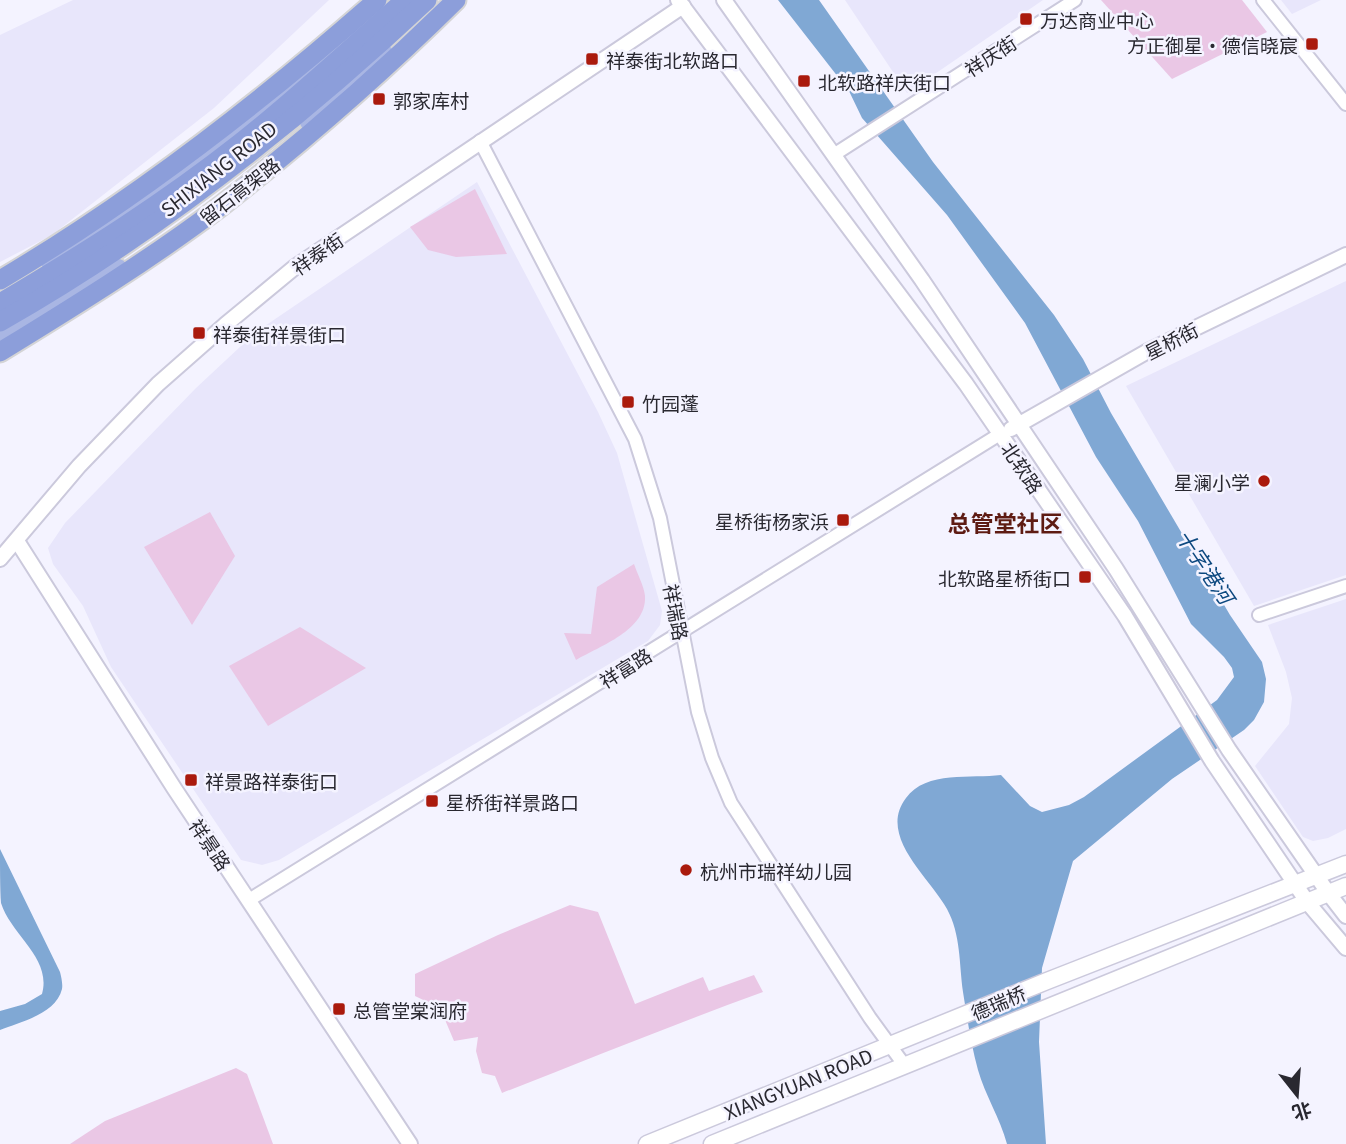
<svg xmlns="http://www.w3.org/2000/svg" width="1346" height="1144" font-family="Georgia,'Noto Sans SC',serif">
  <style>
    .built { fill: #e8e6fb }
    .green { fill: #eac7e5 }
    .water { fill: #80a8d4 }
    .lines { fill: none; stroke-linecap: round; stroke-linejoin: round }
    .minor-casing { stroke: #cbc9dc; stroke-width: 16 }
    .tertiary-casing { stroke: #cbc9dc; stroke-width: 18 }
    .secondary-casing { stroke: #cbc9dc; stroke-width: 19 }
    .primary-casing { stroke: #d4d4d6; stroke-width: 21 }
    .trunk-casing { stroke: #d4d4d6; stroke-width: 23 }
    .minor { stroke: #fff; stroke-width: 12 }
    .tertiary { stroke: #fff; stroke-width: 14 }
    .secondary { stroke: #fff; stroke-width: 16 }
    .primary { stroke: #a9b6e3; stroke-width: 18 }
    .trunk { stroke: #8c9eda; stroke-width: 19 }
    .poi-dot { fill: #aa1a0d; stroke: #f4f3ff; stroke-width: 2.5 }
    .labels { text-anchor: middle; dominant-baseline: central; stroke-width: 5; stroke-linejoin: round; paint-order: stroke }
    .poi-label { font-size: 19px; fill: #292830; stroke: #f4f3ff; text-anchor: start }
    .street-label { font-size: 19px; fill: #292830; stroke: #f4f3ff }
    .water-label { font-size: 21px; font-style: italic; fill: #0c487f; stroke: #f4f3ff }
    .quarter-label { font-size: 23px; font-weight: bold; fill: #5e1b13; stroke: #f4f3ff }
  </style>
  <rect width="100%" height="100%" fill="#f4f3ff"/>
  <!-- built -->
  <g class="built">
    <path d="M73 0H329L214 108 52 235 0 262V35Z"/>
    <path d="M845 0H1043L907 93Z"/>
    <path d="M1281 0H1321L1292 14Z"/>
    <path d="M477 182 598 412 617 453 662 611 660 625 648 641 279 860 262 865 241 860 111 667 83 606 53 564 48 548 65 523 196 388 256 332Z"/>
    <path d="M1346 281V575L1254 606 1126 386Z"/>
    <path d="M1346 599V829L1328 838 1313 841 1303 837 1255 766 1289 724 1292 698 1286 672 1268 625Z"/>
  </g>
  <!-- green -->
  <g class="green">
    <path d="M1101 0H1242L1267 32 1172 79Z"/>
    <path d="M475 189 507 254 456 257 428 250 410 227Z"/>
    <path d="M210 512 235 556 192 625 144 547Z"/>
    <path d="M634 564C637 573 644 586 645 596 647 630 600 646 576 660L564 633 591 634 597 587Z"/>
    <path d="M300 627 366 668 268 726 229 666Z"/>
    <path d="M570 905 598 912 635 1004 703 977 709 991 754 975 763 992C675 1024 589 1059 502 1093L495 1076 482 1073 476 1051 478 1037 454 1041 440 1008 415 996V974L498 935Z"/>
    <path d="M236 1068 247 1074 273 1144H70L105 1121Z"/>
  </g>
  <!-- water -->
  <g class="water">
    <path d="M778 0H819L933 162 1054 315 1083 359 1111 413 1230 615 1262 662 1266 679 1264 702 1254 720 1244 730 1172 779 1073 861 1042 968 1039 1042 1046 1144H1007C1000 1118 985 1095 978 1070 971 1045 967 1017 963 992 959 963 961 935 947 909 930 878 877 836 906 798 926 770 972 779 1001 775L1030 806 1042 812 1069 805 1084 797 1217 700 1234 677 1232 668 1224 657 1191 624 1138 521 1096 457 1025 323 947 215 862 118 849 91Z"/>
    <path d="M0 849 60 972C61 976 63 984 62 989 56 1014 20 1022 0 1030V1011L25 1004 42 994C52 958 11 935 1 903 0 890 0 863 0 849Z"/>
  </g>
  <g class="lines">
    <!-- minor casing -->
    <g class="minor-casing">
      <g id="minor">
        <path d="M1263 0 1346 104"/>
        <path d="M480 141 635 439 660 518 698 712 712 758 731 803 870 1018 905 1066"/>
        <path d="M835 154 1075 0"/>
        <path d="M1259 615 1346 586"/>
        <path d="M249 900 1000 434"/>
      </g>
    </g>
    <!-- tertiary casing -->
    <g class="tertiary-casing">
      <g id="tertiary">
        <path d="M678 0 966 384 1125 616 1212 761 1308 903 1346 948"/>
        <path d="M724 0 922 280 1116 569 1229 750 1329 894 1346 916"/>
        <path d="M1011 429 1148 351 1346 255"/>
        <path d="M17 541 174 788 410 1144"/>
        <path d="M0 559 79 466 158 384 225 325 295 267 683 6"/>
      </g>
    </g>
    <!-- secondary casing -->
    <g class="secondary-casing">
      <g id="secondary">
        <path d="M647 1144 1047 981 1346 864"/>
        <path d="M712 1144 1346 886"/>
      </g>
    </g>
    <!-- primary casing -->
    <g class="primary-casing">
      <g id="primary">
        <path d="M309 122 383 52"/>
        <path d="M50 262 156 193 245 126 354 33"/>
        <path d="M0 337 118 268"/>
      </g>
    </g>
    <!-- trunk casing -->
    <g class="trunk-casing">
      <g id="trunk">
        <path d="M0 280C135 200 259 104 377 0"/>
        <path d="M0 303C83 254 164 203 240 143 297 98 350 48 405 0"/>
        <path d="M0 322C155 234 297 122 427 0"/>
        <path d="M0 352C75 306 151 259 221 206 303 142 382 73 456 0"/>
      </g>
    </g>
    <!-- minor -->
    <use href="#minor" class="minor"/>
    <!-- tertiary -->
    <use href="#tertiary" class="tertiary"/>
    <!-- secondary -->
    <use href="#secondary" class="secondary"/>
    <!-- primary -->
    <use href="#primary" class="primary"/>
    <!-- trunk -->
    <use href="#trunk" class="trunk"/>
  </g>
  <!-- markers -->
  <g class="poi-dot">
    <rect x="1019" y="12" width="14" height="14" rx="3.5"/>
    <rect x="1305" y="37" width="14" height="14" rx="3.5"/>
    <rect x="585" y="52" width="14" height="14" rx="3.5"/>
    <rect x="797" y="74" width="14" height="14" rx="3.5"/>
    <rect x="372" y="92" width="14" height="14" rx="3.5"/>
    <rect x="192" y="326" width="14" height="14" rx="3.5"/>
    <rect x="621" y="395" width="14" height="14" rx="3.5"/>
    <circle cx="1264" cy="481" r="7"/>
    <rect x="836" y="513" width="14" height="14" rx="3.5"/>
    <rect x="1078" y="570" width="14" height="14" rx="3.5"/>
    <rect x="184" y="773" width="14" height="14" rx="3.5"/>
    <rect x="425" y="794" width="14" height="14" rx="3.5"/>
    <circle cx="686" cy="870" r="7"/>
    <rect x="332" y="1002" width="14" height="14" rx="3.5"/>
  </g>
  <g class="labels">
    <!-- poi labels -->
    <g class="poi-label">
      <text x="1040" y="19">万达商业中心</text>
      <text x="1298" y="44" text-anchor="end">方正御星·德信晓宸</text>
      <text x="606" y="59">祥泰街北软路口</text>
      <text x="818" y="81">北软路祥庆街口</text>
      <text x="393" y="99">郭家库村</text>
      <text x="213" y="333">祥泰街祥景街口</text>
      <text x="642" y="402">竹园蓬</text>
      <text x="1250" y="481" text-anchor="end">星澜小学</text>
      <text x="829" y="520" text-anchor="end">星桥街杨家浜</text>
      <text x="1071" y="577" text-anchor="end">北软路星桥街口</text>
      <text x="205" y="780">祥景路祥泰街口</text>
      <text x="446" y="801">星桥街祥景路口</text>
      <text x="700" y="870">杭州市瑞祥幼儿园</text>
      <text x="353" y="1009">总管堂棠润府</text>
    </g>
    <!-- street labels -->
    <g class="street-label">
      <text transform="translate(990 55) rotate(-33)">祥庆街</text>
      <text transform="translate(218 168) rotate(-38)">SHIXIANG ROAD</text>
      <text transform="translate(239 190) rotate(-38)">留石高架路</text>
      <text transform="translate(317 253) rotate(-35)">祥泰街</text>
      <text transform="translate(1171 340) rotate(-27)">星桥街</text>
      <text transform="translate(1023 467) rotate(56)">北软路</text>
      <text transform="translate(677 612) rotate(79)">祥瑞路</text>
      <text transform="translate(625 667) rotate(-32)">祥富路</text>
      <text transform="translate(211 844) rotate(56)">祥景路</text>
      <text transform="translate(998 1002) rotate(-23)">德瑞桥</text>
      <text transform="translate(798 1083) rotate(-22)">XIANGYUAN ROAD</text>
    </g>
    <!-- water labels -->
    <g class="water-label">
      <text transform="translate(1206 566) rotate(56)">十字港河</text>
    </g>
    <!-- quarter labels -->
    <g class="quarter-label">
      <text x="1005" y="522">总管堂社区</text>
    </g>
  </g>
  <!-- north arrow -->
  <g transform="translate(1297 1095) rotate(163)" stroke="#f4f3ff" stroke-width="5" paint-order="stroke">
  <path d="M0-5L12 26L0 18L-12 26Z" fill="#292830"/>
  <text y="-10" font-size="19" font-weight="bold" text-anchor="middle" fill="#292830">北</text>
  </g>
</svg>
